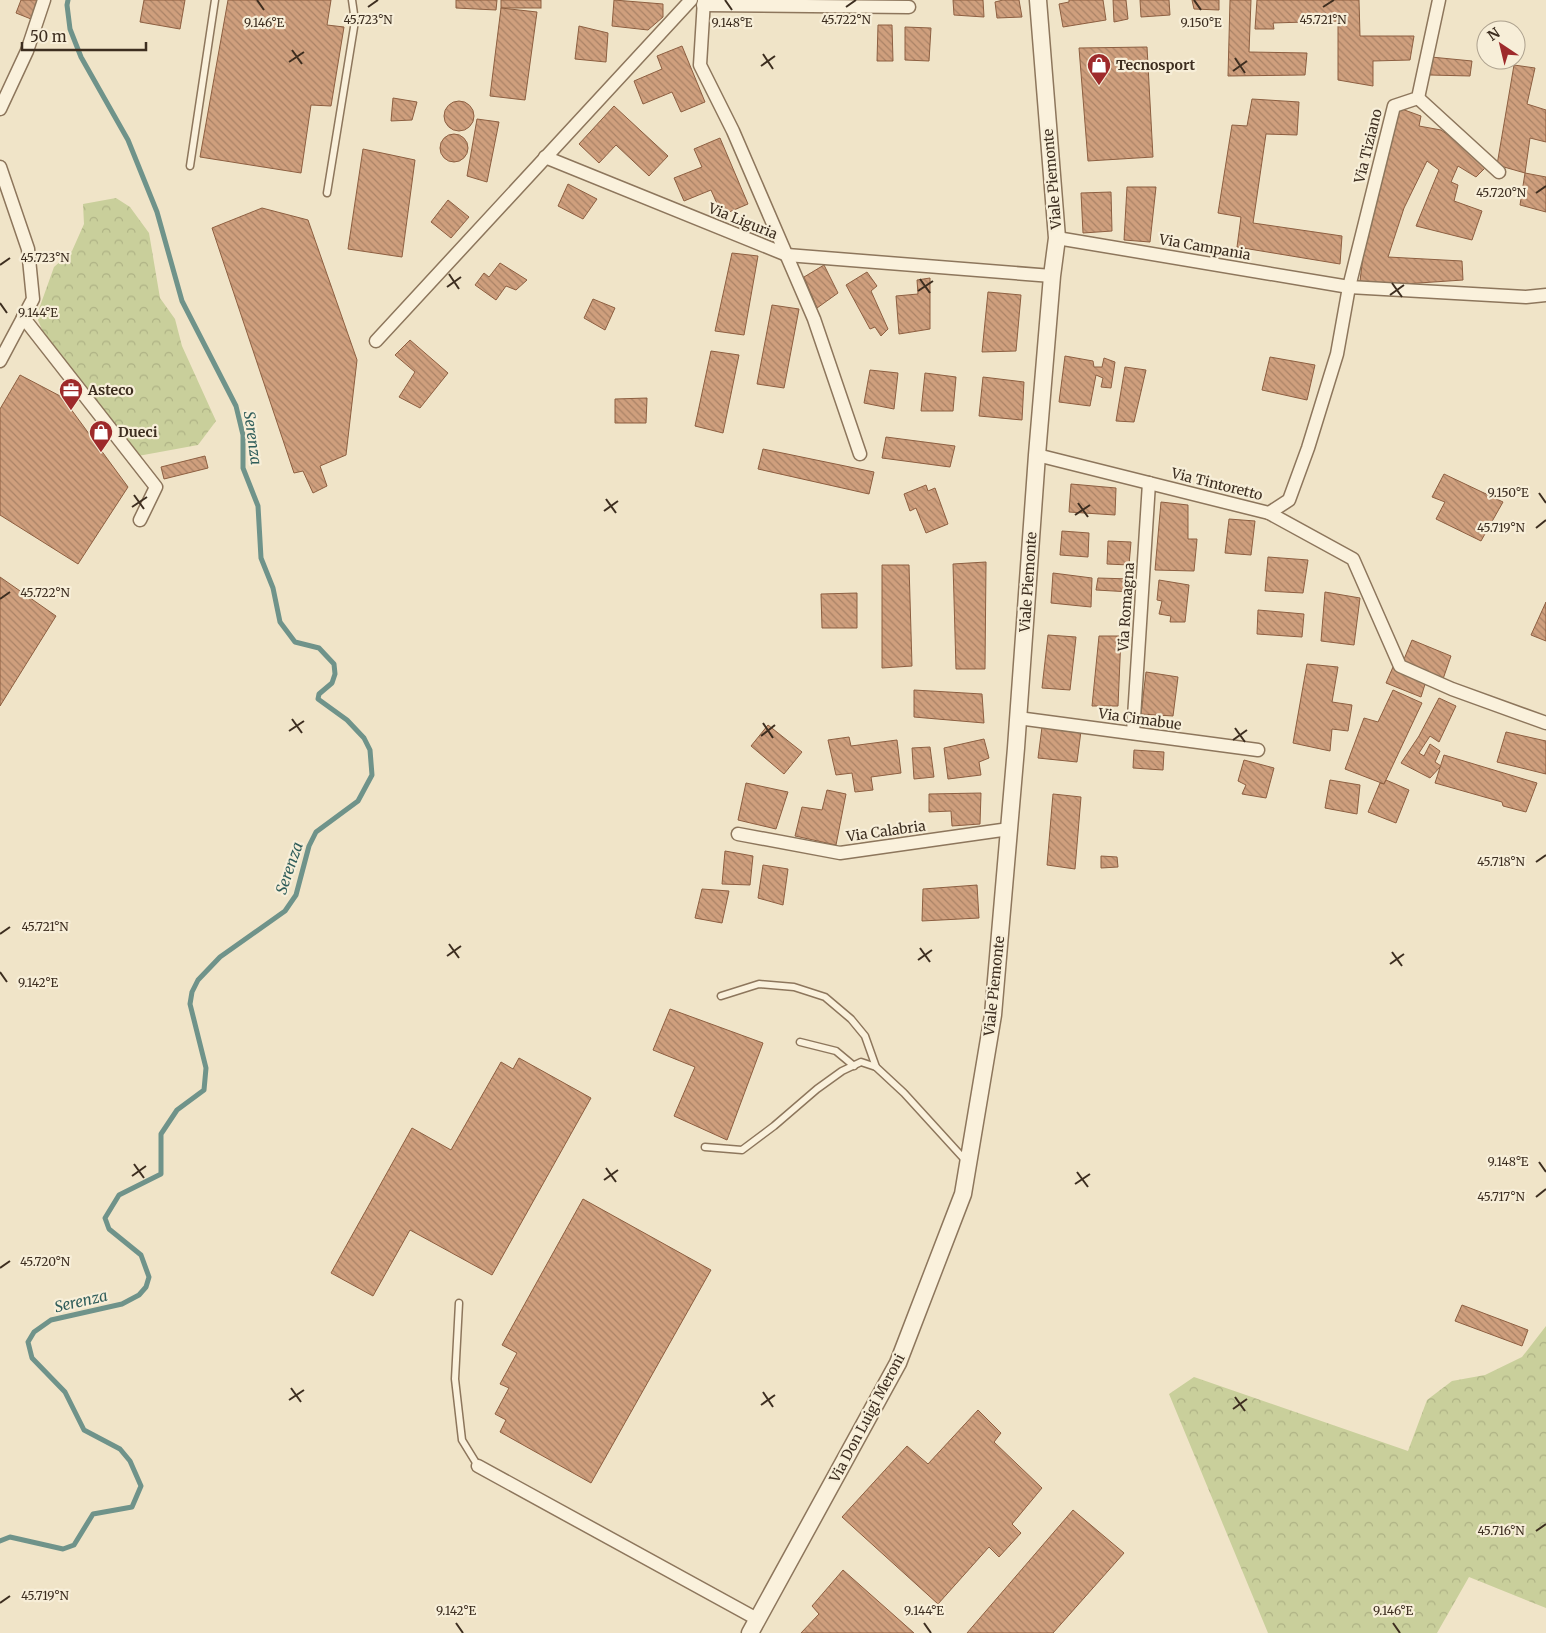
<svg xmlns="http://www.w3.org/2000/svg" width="1546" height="1633" font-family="Merriweather,serif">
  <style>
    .forest { fill: url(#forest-crowns) }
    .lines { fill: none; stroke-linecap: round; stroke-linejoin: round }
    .stream { stroke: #6f938a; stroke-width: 5 }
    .building { fill: url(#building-back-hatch); stroke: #8d5f41 }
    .service-casing { stroke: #8d765c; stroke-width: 9 }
    .minor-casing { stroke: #8d765c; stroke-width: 15 }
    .tertiary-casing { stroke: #8d765c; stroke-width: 19 }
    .service { stroke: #faf1dc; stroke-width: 6 }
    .minor { stroke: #faf1dc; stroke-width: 12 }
    .tertiary { stroke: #faf1dc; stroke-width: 16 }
    .ticks { fill: none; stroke: #3d2e20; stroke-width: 2 }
    .labels { text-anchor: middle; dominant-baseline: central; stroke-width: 4.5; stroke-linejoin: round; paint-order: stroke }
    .poi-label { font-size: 14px; font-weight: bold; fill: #3d2e20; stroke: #f7eed8; text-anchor: start }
    .street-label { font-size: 14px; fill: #3d2e20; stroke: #f7eed8 }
    .water-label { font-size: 15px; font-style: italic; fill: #2f5d5a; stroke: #f7eed8 }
    .ticks-label { font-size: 12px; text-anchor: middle; fill: #3d2e20; stroke: #f7eed8; stroke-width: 4.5; stroke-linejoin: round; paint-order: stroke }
  </style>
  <defs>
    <pattern id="forest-crowns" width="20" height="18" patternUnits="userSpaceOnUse" patternTransform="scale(1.25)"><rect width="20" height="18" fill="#c9cf9b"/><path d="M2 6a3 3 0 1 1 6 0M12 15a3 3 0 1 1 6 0" fill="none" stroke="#aeb285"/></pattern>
    <pattern id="building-back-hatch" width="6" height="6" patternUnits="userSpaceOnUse" patternTransform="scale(1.25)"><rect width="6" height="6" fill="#cf9f7d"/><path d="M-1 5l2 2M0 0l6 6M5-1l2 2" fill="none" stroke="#a98266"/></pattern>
  </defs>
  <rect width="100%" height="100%" fill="#f0e4c8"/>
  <!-- forest -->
  <g class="forest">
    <path d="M116 198 130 207 149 233 160 298 175 319 182 346 216 421 198 445 138 456 43 332 38 320 39 309 54 267 72 251 84 224 83 204Z"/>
    <path d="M1546 1326V1608L1469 1577 1437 1633H1268L1169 1394 1194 1377 1408 1451 1427 1400 1452 1381 1485 1375 1522 1357Z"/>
  </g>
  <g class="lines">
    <!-- stream -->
    <path class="stream" d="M0 1541 10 1537 63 1549 74 1545 93 1514 132 1507 141 1486 130 1461 120 1449 84 1430 65 1392 32 1358 28 1342 34 1332 51 1320 122 1304 139 1295 146 1287 149 1277 141 1255 109 1229 105 1218 119 1195 161 1174V1134L177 1110 204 1090 206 1068 190 1004 192 992 198 980 220 957 285 911 296 895 309 846 316 832 358 801 372 775 370 750 364 738 347 720 318 699 319 694 332 683 335 674 334 664 319 648 295 642 280 622 273 588 261 558 258 506 243 468V435L236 406 182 301 157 212 128 140 81 57 70 29 67 5 68 0"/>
  </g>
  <!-- building -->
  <g class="building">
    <path d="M21 0H38L31 19 16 13Z"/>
    <path d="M144 0H185L180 29 140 22Z"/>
    <path d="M228 0H331L327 25 344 27 331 106 311 105 301 173 200 157Z"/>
    <path d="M456 0H497L496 10 456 8Z"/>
    <rect x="501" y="0" width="40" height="8"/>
    <path d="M614 0 663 4V17L648 30 612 26Z"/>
    <path d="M953 0H983L984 17 954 15Z"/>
    <path d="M1003 0H1019L1022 17 997 18 995 2Z"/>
    <path d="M1069 0H1103L1106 20 1063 27 1059 4 1069 2Z"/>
    <path d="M1113 0H1126L1128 19 1114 22Z"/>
    <path d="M1140 0H1169L1170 15 1141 17Z"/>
    <path d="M1192 0H1219V10L1194 9Z"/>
    <path d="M1230 0H1251L1249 52 1307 53 1305 75 1228 76Z"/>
    <path d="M1257 0H1359L1360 36H1414L1410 60 1373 61V86L1338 80V21L1273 23 1274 29H1255Z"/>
    <path d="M501 8 537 12 525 100 490 96Z"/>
    <path d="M878 25H892L893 61H877Z"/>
    <path d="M579 26 608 33 606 62 575 59Z"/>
    <path d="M905 27 931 28 929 61 905 60Z"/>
    <path d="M682 46 705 102 681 112 672 92 643 104 634 81 662 69 657 56Z"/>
    <path d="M1147 47 1153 157 1088 161 1079 48Z"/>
    <path d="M1431 57 1472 61 1470 76 1430 75Z"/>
    <path d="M1514 65 1535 68 1527 104 1546 110V142L1530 138 1525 173 1497 165Z"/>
    <path d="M393 98 417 102 412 120 391 121Z"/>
    <path d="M1252 99 1299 102 1297 135 1266 134 1253 223 1342 236 1340 264 1237 247 1241 217 1218 213 1232 125 1247 126Z"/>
    <circle cx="459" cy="116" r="15"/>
    <path d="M614 106 668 156 649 176 616 145 599 163 579 144Z"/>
    <path d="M1399 108 1421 116 1419 126 1441 130 1489 164 1476 177 1458 166 1451 182 1458 185 1454 201 1482 211 1472 240 1416 226 1439 170 1427 161 1404 208 1388 257 1462 261 1463 280 1389 285 1360 281 1368 215Z"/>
    <path d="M477 119 499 122 487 182 467 176Z"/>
    <circle cx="454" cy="148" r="14"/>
    <path d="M720 138 748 204 722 215 711 190 684 201 674 178 702 167 694 149Z"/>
    <path d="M363 149 415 160 402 257 348 249Z"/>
    <path d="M1525 173 1546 177V212L1520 205Z"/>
    <path d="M568 184 597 199 583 219 558 206Z"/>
    <path d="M1127 187H1156L1150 242 1124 240Z"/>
    <path d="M1111 192 1112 231 1083 233 1081 193Z"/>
    <path d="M448 200 469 217 451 238 431 222Z"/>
    <path d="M262 208 308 220 357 360 346 455 320 466 327 486 313 493 303 471 294 473 212 228Z"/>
    <path d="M732 253 758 256 744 335 715 331Z"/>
    <path d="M500 263 527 280 516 290 506 286 496 300 475 285 484 273 489 277Z"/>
    <path d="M824 265 838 293 817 308 804 277Z"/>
    <path d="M867 272 877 286 871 291 888 329 881 336 875 327 870 329 846 285Z"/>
    <path d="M930 278V329L899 334 896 296 918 294 917 280Z"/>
    <path d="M988 292 1021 295 1016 351 982 352Z"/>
    <path d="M593 299 615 308 605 330 584 318Z"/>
    <path d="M772 305 799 309 784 388 757 384Z"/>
    <path d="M410 340 448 373 420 408 399 397 415 372 395 355Z"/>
    <path d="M711 351 739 355 723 433 695 426Z"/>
    <path d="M1065 356 1093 361 1094 367H1102L1104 358 1115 362 1111 388 1101 387 1103 378 1096 375 1090 406 1059 402Z"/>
    <path d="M1270 357 1315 365 1307 400 1262 390Z"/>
    <path d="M1125 367 1146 370 1134 422 1116 421Z"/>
    <path d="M870 370 898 373 894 409 864 403Z"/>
    <path d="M925 373 956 377 953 411H921Z"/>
    <path d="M20 375 62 397 128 487 78 564 0 515V409Z"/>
    <path d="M983 377 1024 382 1022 420 979 416Z"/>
    <path d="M647 398 646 423H615V399Z"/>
    <path d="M886 437 955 446 950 467 882 458Z"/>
    <path d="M763 449 874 472 869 494 758 469Z"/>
    <path d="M205 456 208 468 164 479 161 467Z"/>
    <path d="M1444 474 1503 502 1481 541 1436 519 1445 502 1432 497Z"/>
    <path d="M1071 484 1116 488 1115 515 1069 512Z"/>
    <path d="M926 485 928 491 935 488 948 524 926 533 916 508 910 511 904 494Z"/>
    <path d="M1161 502 1188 505V539H1197L1194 571 1155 570Z"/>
    <path d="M1229 519 1255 521 1251 555 1225 553Z"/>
    <path d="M1062 531 1089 533 1088 557 1060 555Z"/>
    <path d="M1108 541 1131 542 1129 565 1107 564Z"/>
    <path d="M1268 557 1308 560 1303 593 1265 591Z"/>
    <path d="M986 562 985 669H956L953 564Z"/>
    <path d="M882 565H909L912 666 882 668Z"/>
    <path d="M1053 573 1092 578 1091 607 1051 603Z"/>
    <path d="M0 577 56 616 0 706Z"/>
    <path d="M1098 578 1131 579V592L1096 590Z"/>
    <path d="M1159 580 1189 585 1185 622H1170L1171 616 1159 614 1162 601 1157 600Z"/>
    <path d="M1325 592 1360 598 1354 645 1321 641Z"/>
    <path d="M857 593V628H822L821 594Z"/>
    <path d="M1546 602V641L1531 635Z"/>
    <path d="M1258 610 1304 614 1302 637 1257 634Z"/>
    <path d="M1048 635 1076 637 1070 690 1042 688Z"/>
    <path d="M1099 636H1121L1118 706H1092Z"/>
    <path d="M1412 640 1451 656 1443 679 1402 664Z"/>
    <path d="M1307 664 1338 667 1332 702 1352 705 1348 731 1332 729 1330 751 1293 743Z"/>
    <path d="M1393 667 1426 681 1421 697 1386 683Z"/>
    <path d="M1146 672 1178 677 1173 716 1141 714Z"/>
    <path d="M914 690 982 694 984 723 914 717Z"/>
    <path d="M1393 690 1422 703 1384 784 1345 769 1364 718 1378 722Z"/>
    <path d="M1439 698 1456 706 1439 742 1430 736 1419 753 1424 756 1430 744 1440 751 1435 762 1441 766 1430 778 1401 763 1419 736Z"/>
    <path d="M768 725 802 752 784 774 751 746Z"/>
    <path d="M1042 727 1081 731 1077 762 1038 758Z"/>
    <path d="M1506 732 1546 741V774L1497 762Z"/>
    <path d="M849 737 851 746 897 740 901 773 871 777 873 790 855 792 852 773 836 775 828 740Z"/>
    <path d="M984 739 989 758 979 762 981 775 948 779 944 748Z"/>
    <path d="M930 747 934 777 914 779 912 748Z"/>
    <path d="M1134 750 1164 752 1163 770 1133 768Z"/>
    <path d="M1444 755 1537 783 1526 812 1503 806 1502 802 1435 783Z"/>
    <path d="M1244 760 1274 768 1266 798 1242 794 1246 785 1238 781Z"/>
    <path d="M1330 780 1360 785 1357 814 1325 808Z"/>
    <path d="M1386 780 1409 790 1396 823 1368 812 1380 783 1384 784Z"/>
    <path d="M746 783 788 792 776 829 738 820Z"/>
    <path d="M827 790 846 794 836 845 795 836 802 807 822 810Z"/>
    <path d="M981 793 980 824 952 826 951 811 929 812V794Z"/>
    <path d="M1053 794 1081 797 1075 869 1047 865Z"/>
    <path d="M725 851 753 856 750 885 722 884Z"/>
    <path d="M1101 856 1117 857 1118 867 1101 868Z"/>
    <path d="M763 865 788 869 783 905 758 898Z"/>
    <path d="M977 885 979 918 922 921 923 889Z"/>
    <path d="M702 889 729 891 722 923 695 918Z"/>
    <path d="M670 1009 763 1043 727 1140 674 1116 695 1067 653 1050Z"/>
    <path d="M519 1058 591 1098 492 1275 410 1230 373 1296 331 1273 412 1128 451 1150 501 1062 513 1069Z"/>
    <path d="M583 1199 711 1270 591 1483 500 1432 506 1420 495 1414 509 1388 500 1384 517 1353 502 1345Z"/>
    <path d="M1462 1305 1528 1330 1522 1346 1455 1321Z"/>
    <path d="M978 1410 1001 1433 994 1442 1042 1488 1012 1524 1021 1533 999 1557 989 1547 938 1604 842 1517 907 1446 928 1464Z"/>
    <path d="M1073 1510 1124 1553 1053 1633H967Z"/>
    <path d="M843 1570 914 1633H801L819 1614 812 1606Z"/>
  </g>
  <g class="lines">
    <!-- service casing -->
    <g class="service-casing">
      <g id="service">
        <path d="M190 166 215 0"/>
        <path d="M327 193 355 21 352 0"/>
        <path d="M721 996 759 984 794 987 825 997 851 1019 865 1036 876 1067"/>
        <path d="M800 1042 836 1051 854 1066"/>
        <path d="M705 1147 742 1150 774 1126 817 1089 842 1071 861 1062 876 1067 904 1093 966 1161"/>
        <path d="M459 1303 455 1379 462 1440 478 1466"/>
      </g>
    </g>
    <!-- minor casing -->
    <g class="minor-casing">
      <g id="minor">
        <path d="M704 0 700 65 733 131 814 319 860 454"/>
        <path d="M703 5 909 7"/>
        <path d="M1418 98 1499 172"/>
        <path d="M0 109 27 51 44 0"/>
        <path d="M545 157 787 255 1052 276"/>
        <path d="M0 167 28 249 33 299 0 361"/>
        <path d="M1057 238 1349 287 1526 297 1546 295"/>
        <path d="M23 317 156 487 140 520"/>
        <path d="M376 341 691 0"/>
        <path d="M1037 455 1269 513 1289 500 1308 448 1337 354 1349 287 1394 106 1418 98 1439 0"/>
        <path d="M1269 513 1353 559 1400 666 1452 689 1546 723"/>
        <path d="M1018 718 1258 750"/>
        <path d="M1133 733 1149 483"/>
        <path d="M738 834 840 853 1009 829"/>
        <path d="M478 1466 757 1619"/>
      </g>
    </g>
    <!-- tertiary casing -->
    <g class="tertiary-casing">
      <path id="tertiary" d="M750 1633 898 1363 963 1194 993 1015 1016 748 1037 455 1052 276 1057 238 1038 0"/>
    </g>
    <!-- service -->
    <use href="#service" class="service"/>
    <!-- minor -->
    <use href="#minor" class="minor"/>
    <!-- tertiary -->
    <use href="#tertiary" class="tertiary"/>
  </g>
  <!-- ticks -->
  <path class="ticks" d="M257 0 264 10M725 0 732 10M1194 0 1201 10M368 7 378 0M846 7 856 0M1323 7 1334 0M292 50 302 64M763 54 773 69M1235 58 1245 73M289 62 304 52M761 66 775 56M1233 71 1247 61M1536 193 1546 186M0 265 10 258M449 274 459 289M920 279 930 293M1392 283 1402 297M447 287 461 277M918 291 933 281M1390 295 1404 285M0 303 7 313M1539 493 1546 503M134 495 144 509M606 499 616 513M1078 503 1088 517M132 507 147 497M604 511 618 501M1075 515 1090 505M1536 528 1546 520M0 599 10 592M292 719 302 733M763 723 773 738M1235 728 1245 742M289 731 304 721M761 736 775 725M1233 740 1247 730M1536 862 1546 855M0 934 10 927M449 944 459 958M920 948 930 962M1392 952 1402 966M447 956 461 946M918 960 932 950M1390 964 1404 954M0 972 7 982M1539 1162 1546 1172M134 1164 144 1178M606 1168 616 1182M1077 1172 1088 1187M132 1176 146 1166M604 1180 618 1170M1075 1184 1090 1174M1536 1197 1546 1189M0 1268 10 1261M291 1388 301 1402M763 1392 773 1407M1235 1397 1245 1411M289 1400 304 1390M761 1405 775 1395M1233 1409 1247 1399M1536 1531 1546 1524M0 1603 10 1596M456 1623 463 1633M924 1623 931 1633M1393 1623 1400 1633"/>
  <!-- icons -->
  <defs>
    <g id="shop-pin" transform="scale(1.25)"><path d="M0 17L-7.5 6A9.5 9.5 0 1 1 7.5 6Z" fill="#9e2a2b" stroke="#f7eed8"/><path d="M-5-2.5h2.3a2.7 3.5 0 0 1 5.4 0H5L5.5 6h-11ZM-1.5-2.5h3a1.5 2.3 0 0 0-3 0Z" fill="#fff"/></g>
    <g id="office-pin" transform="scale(1.25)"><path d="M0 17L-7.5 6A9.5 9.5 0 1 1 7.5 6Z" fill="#9e2a2b" stroke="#f7eed8"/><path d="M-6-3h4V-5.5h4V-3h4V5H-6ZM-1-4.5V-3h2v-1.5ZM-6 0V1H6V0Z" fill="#fff"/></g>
  </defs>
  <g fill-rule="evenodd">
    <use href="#shop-pin" x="1099" y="65"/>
    <use href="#office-pin" x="71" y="390"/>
    <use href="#shop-pin" x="101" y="432"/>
  </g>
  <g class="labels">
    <!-- poi labels -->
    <g class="poi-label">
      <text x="1116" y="65">Tecnosport</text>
      <text x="88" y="390">Asteco</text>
      <text x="118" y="432">Dueci</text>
    </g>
    <!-- street labels -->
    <g class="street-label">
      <text transform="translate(1368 146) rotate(-76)">Via Tiziano</text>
      <text transform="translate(1052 179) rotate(-95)">Viale Piemonte</text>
      <text transform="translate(743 221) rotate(22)">Via Liguria</text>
      <text transform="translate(1205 247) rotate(10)">Via Campania</text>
      <text transform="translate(1217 484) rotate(14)">Via Tintoretto</text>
      <text transform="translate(1028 582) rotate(-86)">Viale Piemonte</text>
      <text transform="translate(1126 607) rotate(-86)">Via Romagna</text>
      <text transform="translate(1140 719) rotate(8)">Via Cimabue</text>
      <text transform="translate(886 831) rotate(-8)">Via Calabria</text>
      <text transform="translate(994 986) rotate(-84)">Viale Piemonte</text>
      <text transform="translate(867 1418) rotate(-62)">Via Don Luigi Meroni</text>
    </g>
    <!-- water labels -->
    <g class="water-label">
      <text transform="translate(253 438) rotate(82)">Serenza</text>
      <text transform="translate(289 868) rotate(-71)">Serenza</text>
      <text transform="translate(81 1301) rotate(-13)">Serenza</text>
    </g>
  </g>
  <g class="ticks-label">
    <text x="846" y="24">45.722°N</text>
    <text x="368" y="24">45.723°N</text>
    <text x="1323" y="24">45.721°N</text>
    <text x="264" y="27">9.146°E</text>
    <text x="732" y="27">9.148°E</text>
    <text x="1201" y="27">9.150°E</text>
    <text x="1501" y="197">45.720°N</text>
    <text x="45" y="262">45.723°N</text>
    <text x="38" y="317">9.144°E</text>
    <text x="1508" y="497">9.150°E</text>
    <text x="1501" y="532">45.719°N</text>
    <text x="45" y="597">45.722°N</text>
    <text x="1501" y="866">45.718°N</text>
    <text x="45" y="931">45.721°N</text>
    <text x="38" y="987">9.142°E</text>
    <text x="1508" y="1166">9.148°E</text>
    <text x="1501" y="1201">45.717°N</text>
    <text x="45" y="1266">45.720°N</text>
    <text x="1501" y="1535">45.716°N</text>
    <text x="45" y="1600">45.719°N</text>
    <text x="456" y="1615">9.142°E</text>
    <text x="924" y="1615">9.144°E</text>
    <text x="1393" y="1615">9.146°E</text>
  </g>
  <!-- north arrow -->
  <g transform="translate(1501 45) rotate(325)"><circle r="24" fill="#f7eed8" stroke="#ada18e"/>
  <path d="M0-4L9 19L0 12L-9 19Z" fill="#9e2a2b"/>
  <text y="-8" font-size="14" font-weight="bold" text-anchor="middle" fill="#3d2e20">N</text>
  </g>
  <!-- scale -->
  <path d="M22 42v8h124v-8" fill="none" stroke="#3d2e20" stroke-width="2.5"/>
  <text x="30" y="42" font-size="15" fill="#3d2e20" stroke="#f7eed8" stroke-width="4" paint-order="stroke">50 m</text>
</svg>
